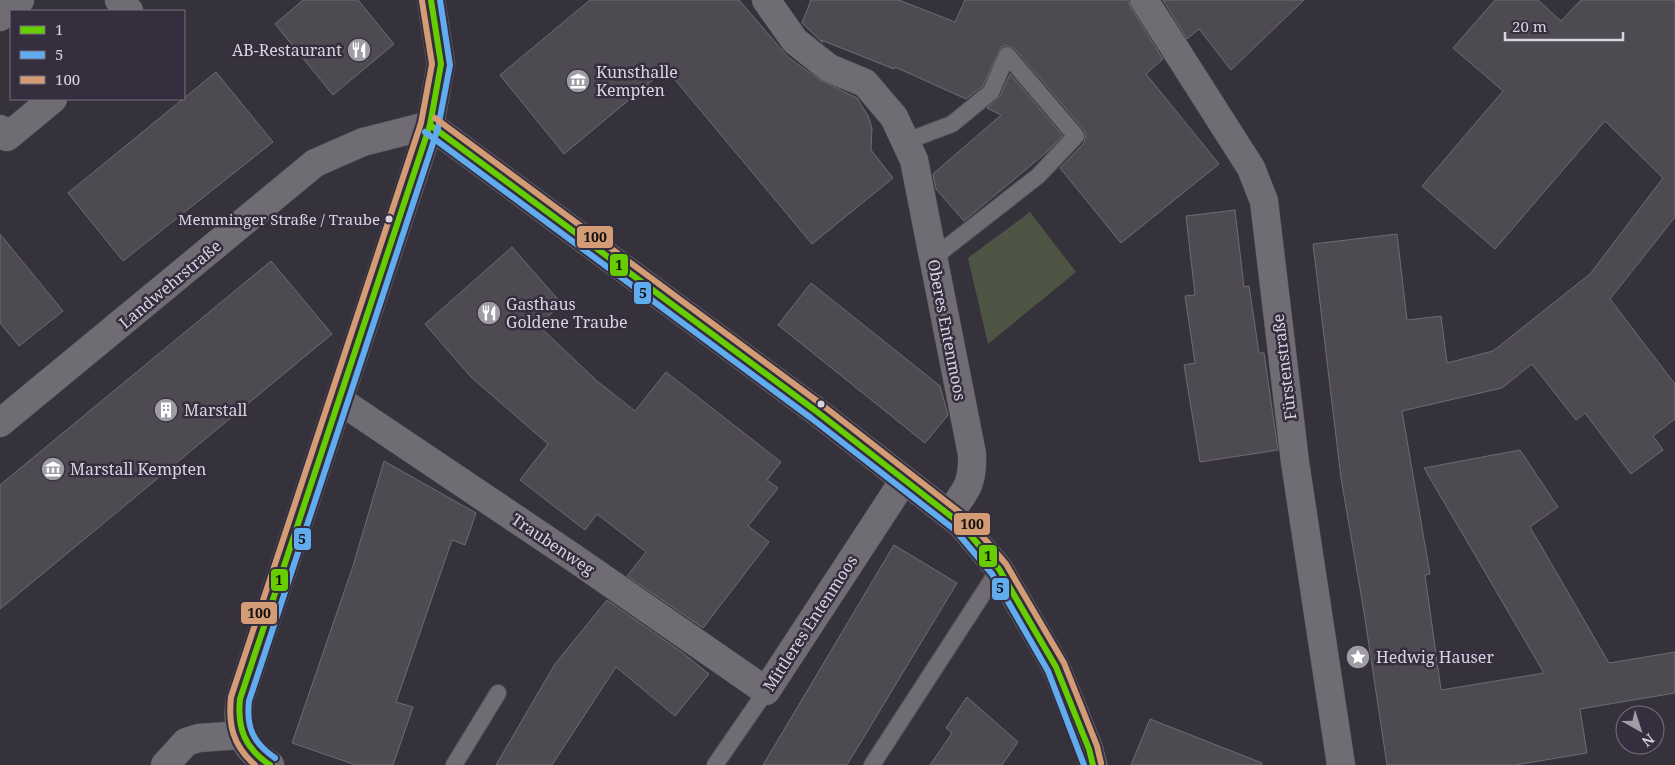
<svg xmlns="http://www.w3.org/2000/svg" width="1675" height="765" font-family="'Noto Serif',serif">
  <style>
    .green { fill: #4f5545 }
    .building { fill: #4e4a52; stroke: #6f6b72 }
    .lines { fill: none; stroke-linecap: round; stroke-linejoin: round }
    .service-casing { stroke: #524f57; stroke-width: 18 }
    .minor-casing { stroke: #524f57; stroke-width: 29 }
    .tertiary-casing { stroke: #524f57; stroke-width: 29 }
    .service { stroke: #6f6c74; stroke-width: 16 }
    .minor { stroke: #6f6c74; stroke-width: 28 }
    .tertiary { stroke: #6f6c74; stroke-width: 28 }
    .bus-1-casing { stroke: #342e3f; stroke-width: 10 }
    .bus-2-casing { stroke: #342e3f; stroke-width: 10 }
    .bus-3-casing { stroke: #342e3f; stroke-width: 10 }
    .bus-1 { stroke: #66cd00; stroke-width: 6 }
    .bus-2 { stroke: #60acee; stroke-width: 6 }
    .bus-3 { stroke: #d39c74; stroke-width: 6 }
    .bus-dot { fill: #d8d5e0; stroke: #342e3f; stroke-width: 2 }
    .labels { text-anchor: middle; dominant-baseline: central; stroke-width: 5; stroke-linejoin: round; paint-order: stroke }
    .bus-label { font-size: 15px; fill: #d8d5e0; stroke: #342e3f; text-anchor: end }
    .poi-label { font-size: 16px; fill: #d8d5e0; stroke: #342e3f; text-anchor: start }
    .street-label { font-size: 16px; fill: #d8d5e0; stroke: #342e3f }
    .line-badge { stroke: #342e3f; stroke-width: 2 }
    .pale-badge-label { font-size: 14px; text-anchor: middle; font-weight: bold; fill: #111 }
  </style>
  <rect width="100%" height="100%" fill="#35323b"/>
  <!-- green -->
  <path class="green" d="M1030 212 1076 272 988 344 968 258Z"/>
  <!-- building -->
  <g class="building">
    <path d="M303 0H358L394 44 333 95 275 24Z"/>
    <path d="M590 0H739L788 57 820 80 857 98 868 116 872 128 871 150 893 178 812 244 666 69 564 154 500 75Z"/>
    <path d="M811 0H899L955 22 965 0H1128L1131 8 1163 59 1146 74 1219 164 1121 243 1060 168 1084 143 1086 134 1084 130 1014 48 1006 45 1001 47 983 86 966 99 895 67 894 69 821 40 823 43 802 23Z"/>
    <path d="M1163 0H1304L1231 70 1199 29 1187 39Z"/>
    <path d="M1495 0H1538L1561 21 1581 0H1675V217L1610 299 1675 384V419L1653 436 1663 450 1631 474 1585 413 1576 420 1532 364 1502 388 1402 411 1430 574 1425 575 1441 690 1544 673 1424 468 1520 450 1558 507 1530 527 1609 663 1675 652V693L1580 709 1587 753 1515 765H1387L1364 612 1341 478 1313 244 1397 234 1407 320 1441 316 1447 363 1493 351 1590 274 1663 178 1605 121 1495 249 1422 186 1503 91 1453 48Z"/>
    <path d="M216 72 273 142 123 261 68 193Z"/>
    <path d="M1010 74 1063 136 1047 152 964 221 936 189 933 174 1001 115 987 108 1000 96Z"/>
    <path d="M1235 210 1244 287 1249 286 1259 353H1264L1278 450 1200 462 1184 365 1195 363 1185 296 1195 295 1186 216Z"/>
    <path d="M0 234 63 311 19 346 0 323Z"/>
    <path d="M512 247 562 304 538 325 597 381 635 411 666 372 781 462 767 480 778 488 748 526 769 542 703 628 627 576 646 552 597 514 585 530 520 480 548 444 471 377 425 324Z"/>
    <path d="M271 261 332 334 0 609V485Z"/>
    <path d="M811 283 940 386 948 415 925 443 778 325Z"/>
    <path d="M384 461 476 513 465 545 452 540 396 702 413 707 393 765H356L292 743 353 566Z"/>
    <path d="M894 545 957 583 847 765H763Z"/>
    <path d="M607 600 683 653 709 674 675 716 616 667 552 765H496L555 664Z"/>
    <path d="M967 697 1018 742 1002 765H930L952 733 946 728Z"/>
    <path d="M1150 719 1262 763V765H1131Z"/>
  </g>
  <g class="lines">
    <!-- service casing -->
    <g class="service-casing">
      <g id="service">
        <path d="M907 141 952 124 991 92 1007 55 1076 136 1038 176 933 258"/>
        <path d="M454 765 498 693"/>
        <path d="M715 765 766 691"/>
        <path d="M872 765 999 569"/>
      </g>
    </g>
    <!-- minor casing -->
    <g class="minor-casing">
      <g id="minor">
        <path d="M119 0 129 11"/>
        <path d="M766 0 795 41 829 68 865 83 894 117 914 160 972 454C973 485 966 490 949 514"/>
        <path d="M1144 0 1251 168 1264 201 1295 462 1341 765"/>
        <path d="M0 17 20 0"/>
        <path d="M0 129 7 137 53 99"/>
        <path d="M339 400 574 558 766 691 904 480"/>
        <path d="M0 423 315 163 363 142 430 125"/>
        <path d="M165 765 186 742 199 738 242 735"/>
      </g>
    </g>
    <!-- tertiary casing -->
    <g class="tertiary-casing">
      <g id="tertiary">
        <path d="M430 125 816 411 961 524 999 569 1056 667 1089 749 1093 765"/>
        <path d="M270 765C244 749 235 730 240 699L430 125 441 64 431 0"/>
      </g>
    </g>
    <!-- service -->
    <use href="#service" class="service"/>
    <!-- minor -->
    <use href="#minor" class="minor"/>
    <!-- tertiary -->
    <use href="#tertiary" class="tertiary"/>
    <!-- bus-1 casing -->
    <g class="bus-1-casing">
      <g id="bus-1">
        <path d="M430 125 816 411 961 524 999 569 1056 667 1089 749 1093 765"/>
        <path d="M270 765C245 748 237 729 240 699L430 125 441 64 431 0"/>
      </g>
    </g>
    <!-- bus-2 casing -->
    <g class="bus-2-casing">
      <g id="bus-2">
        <path d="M425 132 811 418 955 530 992 574 1048 671 1084 765"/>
        <path d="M275 758C253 743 246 727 249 701L438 128 450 65 440 0"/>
      </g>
    </g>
    <!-- bus-3 casing -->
    <g class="bus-3-casing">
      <g id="bus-3">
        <path d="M435 118 821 404 967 518 1006 564 1064 663 1097 746 1101 763"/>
        <path d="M255 765C233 746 228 725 231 697L421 123 432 64 422 1"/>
      </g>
    </g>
    <!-- bus-1 -->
    <use href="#bus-1" class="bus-1"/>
    <!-- bus-2 -->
    <use href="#bus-2" class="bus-2"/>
    <!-- bus-3 -->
    <use href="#bus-3" class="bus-3"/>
  </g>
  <!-- icons -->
  <defs>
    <g id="restaurant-disc" transform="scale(1.25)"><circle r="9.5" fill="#9f9ca6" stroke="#342e3f"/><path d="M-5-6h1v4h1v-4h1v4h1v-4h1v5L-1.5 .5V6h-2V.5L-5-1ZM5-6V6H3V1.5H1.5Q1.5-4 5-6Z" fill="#fff"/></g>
    <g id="museum-disc" transform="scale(1.25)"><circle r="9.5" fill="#9f9ca6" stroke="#342e3f"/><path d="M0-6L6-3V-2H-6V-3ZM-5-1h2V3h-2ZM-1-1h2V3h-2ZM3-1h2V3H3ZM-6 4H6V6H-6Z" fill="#fff"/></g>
    <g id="building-disc" transform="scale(1.25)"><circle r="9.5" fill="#9f9ca6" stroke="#342e3f"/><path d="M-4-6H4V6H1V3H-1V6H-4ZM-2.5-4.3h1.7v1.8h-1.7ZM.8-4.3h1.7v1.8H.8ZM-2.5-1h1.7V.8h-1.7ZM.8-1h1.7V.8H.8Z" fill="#fff"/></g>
    <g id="sight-disc" transform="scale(1.25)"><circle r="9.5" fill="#9f9ca6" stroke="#342e3f"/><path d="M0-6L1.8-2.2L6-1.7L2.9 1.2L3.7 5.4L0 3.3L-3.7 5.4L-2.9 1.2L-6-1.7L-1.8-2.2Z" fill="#fff"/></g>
  </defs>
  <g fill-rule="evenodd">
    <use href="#restaurant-disc" x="359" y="50"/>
    <use href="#museum-disc" x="578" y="81"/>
    <use href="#restaurant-disc" x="489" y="313"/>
    <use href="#building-disc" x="166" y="410"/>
    <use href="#museum-disc" x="53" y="469"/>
    <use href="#sight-disc" x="1358" y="657"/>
  </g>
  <!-- markers -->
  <g class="bus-dot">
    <circle cx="389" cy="219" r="4.5"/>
    <circle cx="821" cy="404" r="4.5"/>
  </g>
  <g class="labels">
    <!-- bus labels -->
    <g class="bus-label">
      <text x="380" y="219">Memminger Straße / Traube</text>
    </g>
    <!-- poi labels -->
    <g class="poi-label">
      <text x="342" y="50" text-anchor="end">AB-Restaurant</text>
      <text x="596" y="72">Kunsthalle<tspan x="596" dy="18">Kempten</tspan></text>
      <text x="506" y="304">Gasthaus<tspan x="506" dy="18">Goldene Traube</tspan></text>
      <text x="184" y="410">Marstall</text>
      <text x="70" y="469">Marstall Kempten</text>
      <text x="1376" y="657">Hedwig Hauser</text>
    </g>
    <!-- street labels -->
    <g class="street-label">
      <text transform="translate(170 284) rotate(-40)">Landwehrstraße</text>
      <text transform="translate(947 330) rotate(79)">Oberes Entenmoos</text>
      <text transform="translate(1284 367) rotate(-97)">Fürstenstraße</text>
      <text transform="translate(553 544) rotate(34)">Traubenweg</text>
      <text transform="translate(810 623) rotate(-57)">Mittleres Entenmoos</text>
    </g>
  </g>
  <g class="line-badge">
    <rect x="576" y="225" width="38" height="24" rx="5" fill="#d39c74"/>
    <rect x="609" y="253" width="20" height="24" rx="5" fill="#66cd00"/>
    <rect x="633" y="281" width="19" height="24" rx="5" fill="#60acee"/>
    <rect x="953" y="512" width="38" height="24" rx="5" fill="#d39c74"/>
    <rect x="293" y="527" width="19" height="24" rx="5" fill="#60acee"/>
    <rect x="978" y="544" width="20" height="24" rx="5" fill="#66cd00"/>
    <rect x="270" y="568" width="19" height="24" rx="5" fill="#66cd00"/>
    <rect x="991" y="577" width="19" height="24" rx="5" fill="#60acee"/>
    <rect x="240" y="601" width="38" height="24" rx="5" fill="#d39c74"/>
  </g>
  <g class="pale-badge-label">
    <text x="595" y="242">100</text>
    <text x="619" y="270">1</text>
    <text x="643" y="298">5</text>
    <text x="972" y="529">100</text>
    <text x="302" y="544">5</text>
    <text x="988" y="561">1</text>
    <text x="279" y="585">1</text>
    <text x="1000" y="593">5</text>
    <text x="259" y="618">100</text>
  </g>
  <!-- legend -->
  <rect x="10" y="10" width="175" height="90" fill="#342e3f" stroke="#76717f"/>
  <rect x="20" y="26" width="25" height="8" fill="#66cd00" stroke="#76717f"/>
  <text x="55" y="35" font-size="15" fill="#d8d5e0">1</text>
  <rect x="20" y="51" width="25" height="8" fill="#60acee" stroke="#76717f"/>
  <text x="55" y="60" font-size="15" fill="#d8d5e0">5</text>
  <rect x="20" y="76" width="25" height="8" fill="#d39c74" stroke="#76717f"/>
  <text x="55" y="85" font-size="15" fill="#d8d5e0">100</text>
  <!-- north arrow -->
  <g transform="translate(1640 730) rotate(141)"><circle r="24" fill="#342e3f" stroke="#76717f"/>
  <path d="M0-4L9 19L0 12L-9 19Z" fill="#9f9ca6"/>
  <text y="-8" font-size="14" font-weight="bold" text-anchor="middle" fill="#d8d5e0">N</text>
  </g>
  <!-- scale -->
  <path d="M1505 32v8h118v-8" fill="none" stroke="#d8d5e0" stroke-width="2.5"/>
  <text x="1512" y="32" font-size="15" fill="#d8d5e0" stroke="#342e3f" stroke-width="4" paint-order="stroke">20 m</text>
</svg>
